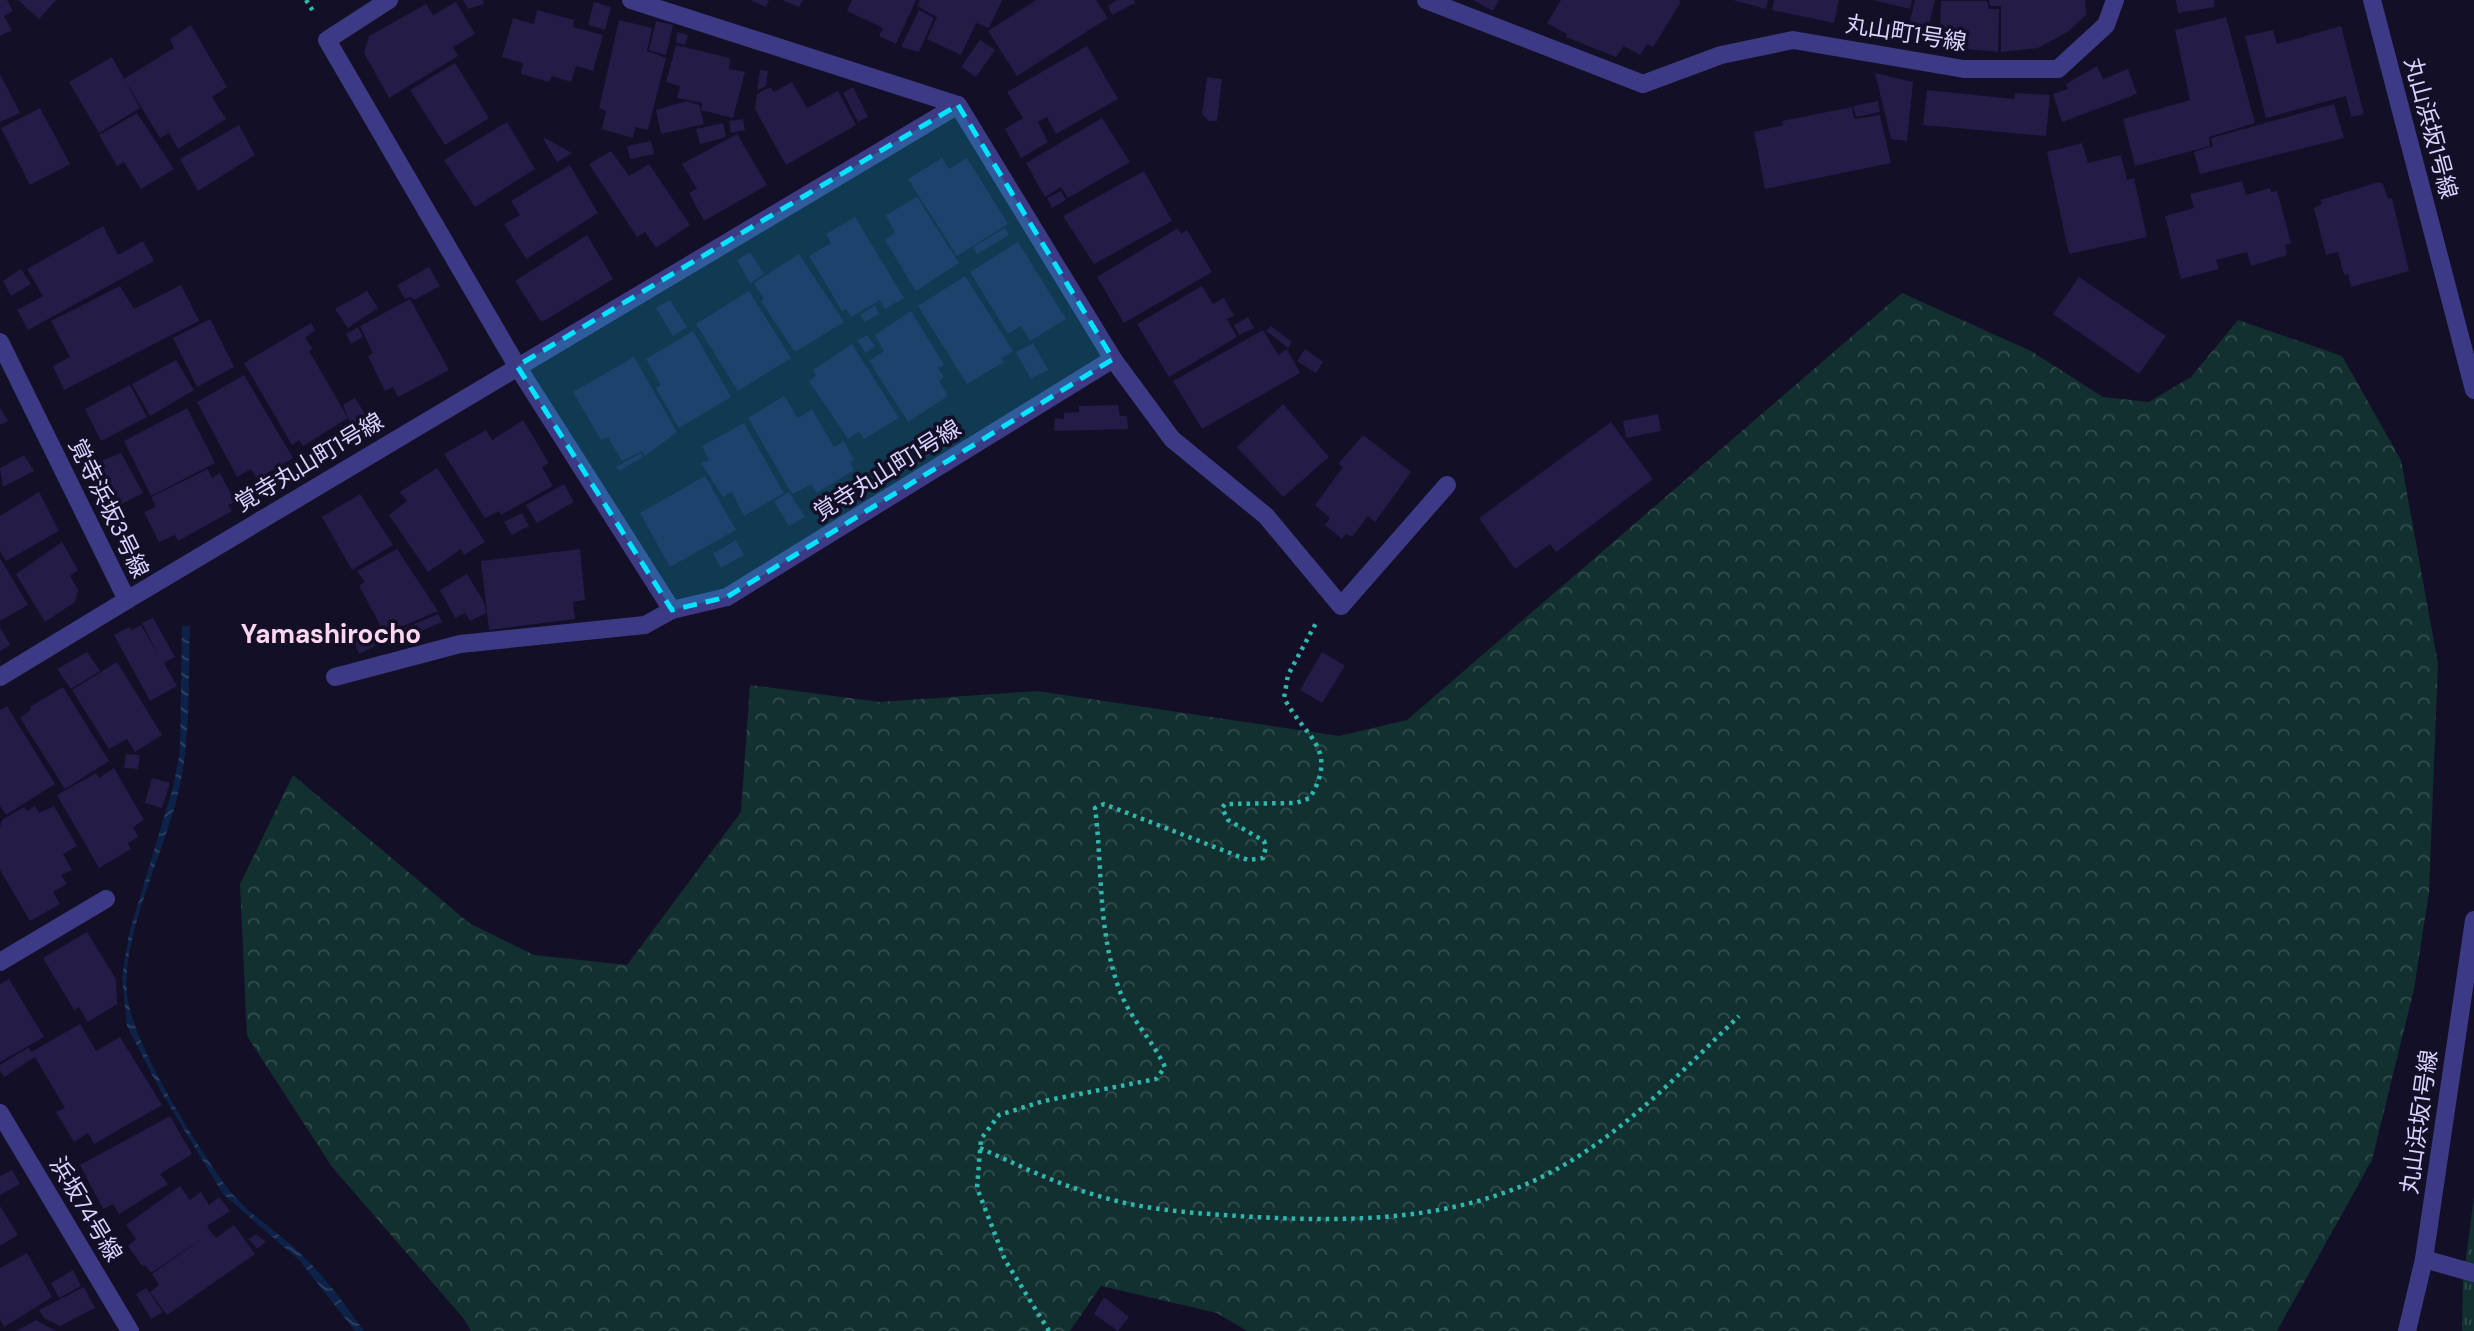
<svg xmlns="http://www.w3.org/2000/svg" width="2474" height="1331" font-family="'DM Sans','Noto Sans JP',sans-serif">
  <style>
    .grass { fill: url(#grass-tufts) }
    .forest { fill: url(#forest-crowns) }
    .water { fill: url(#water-waves) }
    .building { fill: #241b47 }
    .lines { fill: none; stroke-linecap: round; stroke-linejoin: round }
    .path { stroke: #2fb8b0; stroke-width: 4.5; stroke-dasharray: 3.5 5; stroke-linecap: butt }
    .minor { stroke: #3d3a85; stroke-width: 18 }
    .tertiary { stroke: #3d3a85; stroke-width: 18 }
    .marked { fill: #00e5ff; fill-opacity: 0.2; stroke: #00e5ff; stroke-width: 5; stroke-dasharray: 14 9; stroke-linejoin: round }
    .labels { text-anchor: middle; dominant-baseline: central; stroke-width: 7; stroke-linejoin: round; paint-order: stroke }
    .street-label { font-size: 23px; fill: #d9d4ff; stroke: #130f26 }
    .quarter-label { font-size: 26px; font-weight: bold; fill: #ffd6f0; stroke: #130f26 }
  </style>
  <defs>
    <pattern id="grass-tufts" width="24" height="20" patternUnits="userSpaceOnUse" patternTransform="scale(1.75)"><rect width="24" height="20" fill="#12302f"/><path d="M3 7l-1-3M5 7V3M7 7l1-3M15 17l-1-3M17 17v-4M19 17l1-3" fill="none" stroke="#344d4e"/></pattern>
    <pattern id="forest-crowns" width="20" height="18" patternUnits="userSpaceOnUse" patternTransform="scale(1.75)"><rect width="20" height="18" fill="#12302f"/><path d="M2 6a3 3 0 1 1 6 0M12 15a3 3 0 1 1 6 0" fill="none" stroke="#344d4e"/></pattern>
    <pattern id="water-waves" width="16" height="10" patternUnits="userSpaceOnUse" patternTransform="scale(1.75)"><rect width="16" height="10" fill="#0c2248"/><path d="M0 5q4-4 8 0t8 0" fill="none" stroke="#2f4163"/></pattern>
  </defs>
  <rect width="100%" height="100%" fill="#130f26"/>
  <!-- grass -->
  <path class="grass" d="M2474 1197V1331H2462L2463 1281Z"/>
  <!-- forest -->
  <path class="forest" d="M1902 293 2031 351 2103 397 2149 402 2191 377 2238 320 2342 356 2401 460 2438 664 2429 892 2414 989 2372 1160 2277 1331H1247L1217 1313 1101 1286 1070 1331H471L464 1319 332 1167 247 1036 240 884 293 775 469 923 534 955 627 965 741 812 750 685 880 702 1037 691 1339 736 1407 720Z"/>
  <!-- water -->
  <path class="water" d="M182 626H190C188 679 191 733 180 785 168 846 121 932 127 994 132 1044 196 1144 226 1186 247 1215 280 1232 304 1257 327 1279 345 1305 364 1331H355L300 1261 223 1194 160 1090 127 1026 122 977 129 934 173 787 180 752Z"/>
  <!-- building -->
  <g class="building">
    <path d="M0 0H7L13 11 4 16 12 30 0 36Z"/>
    <path d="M18 0H56L39 19Z"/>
    <path d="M463 0H483L484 4 468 9Z"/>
    <path d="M750 0H769L766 7Z"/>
    <path d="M782 0H803L799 7Z"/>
    <path d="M852 0H916L896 44 879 36 883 28 847 11Z"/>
    <path d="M920 0H1002L989 28 976 23 961 55 927 39 937 17 917 6Z"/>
    <path d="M1036 0H1096L1108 18 1017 76 988 31Z"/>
    <path d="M1117 0H1134L1135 3 1112 15 1108 6Z"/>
    <path d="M1473 0H1499L1493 11Z"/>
    <path d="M1561 0H1678L1681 2 1653 47 1647 44 1640 55 1624 46 1616 57 1566 37 1567 34 1547 23Z"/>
    <path d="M1733 0H1768L1766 9Z"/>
    <path d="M1774 0H1839L1834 23 1772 10Z"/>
    <path d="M1873 0H1912L1910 9Z"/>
    <path d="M1915 0H1935L1925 41 1906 37Z"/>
    <path d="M1989 0H2085L2086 15 2069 31 2038 48 2001 52V6H1990Z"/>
    <path d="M2176 0H2214L2215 7 2178 13Z"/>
    <path d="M1941 1H1987L1989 9H1999L1998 52 1928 45 1931 32H1940Z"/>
    <path d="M456 2 475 34 453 47 458 56 389 98 364 53 369 36 426 4 433 15Z"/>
    <path d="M594 2 611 7 605 30 588 25Z"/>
    <path d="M537 10 574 20 573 27 603 35 593 71 576 66 571 82 552 76 549 82 521 74 523 63 502 57 513 18 534 24Z"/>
    <path d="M919 10 934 18 919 52 901 47Z"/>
    <path d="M2226 17 2255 123 2209 137 2210 146 2135 166 2123 119 2190 100 2175 30Z"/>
    <path d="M619 20 652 28 647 51 666 58 648 130 635 127 633 138 602 129 606 111 599 108Z"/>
    <path d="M656 21 673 25 666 55 649 50Z"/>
    <path d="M191 25 227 87 212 97 226 119 178 149 169 133 160 138 124 79 174 48 170 39Z"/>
    <path d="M2341 26 2364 114 2351 117 2346 96 2266 118 2245 36 2273 30 2277 44Z"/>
    <path d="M677 32 688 35 685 45 676 43Z"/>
    <path d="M980 40 995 50 976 77 961 67Z"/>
    <path d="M676 45 730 58 729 69 745 72 733 118 701 110 702 103 677 98 680 86 666 82Z"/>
    <path d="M1087 46 1118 99 1056 134 1047 117 1038 122 1048 142 1021 158 1005 129 1023 118 1007 92Z"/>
    <path d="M112 57 140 108 99 133 69 82Z"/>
    <path d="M455 63 489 118 445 145 410 90Z"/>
    <path d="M2097 66 2103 79 2128 69 2137 94 2062 122 2053 94 2068 89 2066 84Z"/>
    <path d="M760 70 768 71 766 86 757 91Z"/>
    <path d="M1875 73 1913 82 1907 141 1891 139Z"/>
    <path d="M0 74 20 113 0 122Z"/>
    <path d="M1207 77 1222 79 1217 121H1209L1202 114Z"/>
    <path d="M792 82 807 108 838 91 856 125 786 165 755 109 757 94 770 87 774 92Z"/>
    <path d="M853 87 868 117 858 122 843 93Z"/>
    <path d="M1927 90 2014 99 2015 93 2050 95 2046 136 1923 125Z"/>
    <path d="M686 101 699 105 704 124 661 134 656 110Z"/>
    <path d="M1878 101 1880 112 1856 117 1853 106Z"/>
    <path d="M2334 104 2344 138 2200 174 2194 152 2213 146 2211 138Z"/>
    <path d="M1852 107 1854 119 1880 115 1891 163 1765 189 1754 132 1783 125 1782 121Z"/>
    <path d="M40 108 70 164 30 185 1 128Z"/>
    <path d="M137 113 174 169 141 189 124 162 117 166 99 135Z"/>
    <path d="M1102 118 1130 162 1068 198 1061 187 1045 197 1026 163Z"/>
    <path d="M743 119 745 130 731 133 729 121Z"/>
    <path d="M507 122 535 169 475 207 444 160Z"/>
    <path d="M723 123 726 137 700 144 696 129Z"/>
    <path d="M239 125 255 155 198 191 180 159Z"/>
    <path d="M737 134 767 185 704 221 689 193 697 189 682 164Z"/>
    <path d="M545 138 572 153 557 162 543 139Z"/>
    <path d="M651 141 654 154 630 159 627 146Z"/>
    <path d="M2082 143 2088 163 2121 155 2127 180 2134 178 2147 237 2069 254 2047 152Z"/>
    <path d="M611 151 629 176 649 164 690 225 656 248 645 232 637 237 589 164Z"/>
    <path d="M942 158 949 169 967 158 1008 224 957 256 908 179Z"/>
    <path d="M570 165 598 213 526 259 504 224 520 215 511 201Z"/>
    <path d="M1144 171 1172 221 1094 264 1063 216Z"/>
    <path d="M2242 181 2246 195 2270 188 2271 192 2277 191 2291 243 2285 245 2287 255 2251 266 2247 252 2216 260 2219 269 2181 279 2165 216 2194 208 2190 194Z"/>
    <path d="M2379 182 2383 184 2388 199 2392 198 2409 271 2351 287 2348 274 2344 275 2338 252 2326 255 2314 208 2322 204 2320 200Z"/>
    <path d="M1061 191 1066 200 1052 208 1047 198Z"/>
    <path d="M917 197 959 263 916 291 885 240 895 233 886 215Z"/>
    <path d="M855 217 904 298 885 309 880 300 851 317 846 309 842 311 809 256 831 243 826 234Z"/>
    <path d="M103 226 118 255 143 241 154 261 28 330 17 310 43 296 27 269Z"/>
    <path d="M1005 228 1009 235 977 254 973 247Z"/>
    <path d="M1178 228 1181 234 1187 230 1212 272 1124 323 1097 277Z"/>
    <path d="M587 235 613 279 544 321 540 320 515 281Z"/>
    <path d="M1018 242 1066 319 1030 341 1021 326 1008 334 970 272Z"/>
    <path d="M750 252 764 274 750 283 737 260Z"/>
    <path d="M799 254 844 322 795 352 761 301 764 299 754 283Z"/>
    <path d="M429 267 440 286 414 300 411 297 405 299 397 285Z"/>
    <path d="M21 269 31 284 11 296 3 281Z"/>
    <path d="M965 276 1013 351 1001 358 1004 362 967 384 918 306Z"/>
    <path d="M2079 277 2166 336 2139 374 2053 314Z"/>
    <path d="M181 285 199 321 64 390 53 366 70 357 51 321 120 286 134 309Z"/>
    <path d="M1202 286 1213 304 1224 298 1234 316 1227 319 1237 337 1169 377 1137 324Z"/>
    <path d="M367 291 378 308 348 328 335 309Z"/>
    <path d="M749 291 791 358 738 391 696 324Z"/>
    <path d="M410 299 449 370 398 397 393 387 385 391 368 356 373 353 360 326Z"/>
    <path d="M670 300 687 327 673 336 656 308Z"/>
    <path d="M875 305 879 314 864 322 860 315Z"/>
    <path d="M911 311 944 365 938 368 944 377 939 381 948 396 908 422 869 361 884 351 875 335Z"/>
    <path d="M1248 317 1254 328 1239 335 1234 325Z"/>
    <path d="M210 319 234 367 197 387 173 338Z"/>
    <path d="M311 323 315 330 305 338 313 349 309 351 348 418 303 446 299 440 292 445 244 363Z"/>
    <path d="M1271 326 1292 342 1288 348 1266 331Z"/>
    <path d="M358 327 363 337 351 344 346 334Z"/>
    <path d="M1263 330 1278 355 1287 349 1300 373 1202 429 1173 381Z"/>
    <path d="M693 331 731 397 679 428 656 388 661 385 646 359Z"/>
    <path d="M867 335 875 346 866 353 857 341Z"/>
    <path d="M1033 343 1048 370 1031 379 1016 352Z"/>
    <path d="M852 344 899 418 864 439 859 432 848 439 809 381 816 376 813 370Z"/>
    <path d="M1305 349 1323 362 1316 373 1297 361Z"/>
    <path d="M634 357 677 432 645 456 642 451 622 461 608 437 601 440 573 392Z"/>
    <path d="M176 360 194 390 150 416 132 384Z"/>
    <path d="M244 375 293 458 257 479 251 469 237 477 197 402Z"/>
    <path d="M130 385 147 417 101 441 85 409Z"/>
    <path d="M784 396 798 418 812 409 834 447 844 441 854 460 850 462 854 470 817 493 811 485 792 494 748 418Z"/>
    <path d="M355 398 372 425 355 435 343 405Z"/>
    <path d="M1283 404 1329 457 1283 497 1237 447Z"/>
    <path d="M1118 405 1120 416H1127L1128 429 1054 431 1055 418 1064 419V413L1079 412V406Z"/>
    <path d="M0 407 8 421 0 425Z"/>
    <path d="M187 408 215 463 151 496 124 441Z"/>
    <path d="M1658 414 1661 431 1626 438 1623 421Z"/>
    <path d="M523 420 549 463 542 467 553 486 501 515 499 511 485 518 444 454 486 430 492 440Z"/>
    <path d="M1611 422 1653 479 1556 552 1550 544 1515 569 1479 518Z"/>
    <path d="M744 423 784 493 744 516 732 492 723 497 701 463 709 460 702 446Z"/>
    <path d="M1363 435 1411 472 1375 522 1368 516 1352 537 1346 534 1342 539 1325 525 1330 518 1315 505 1343 467 1338 464Z"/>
    <path d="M121 453 143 493 120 505 99 462Z"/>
    <path d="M641 453 643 457 619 471 616 467Z"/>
    <path d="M24 455 34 471 3 487 0 468Z"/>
    <path d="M437 468 485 542 464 555 461 549 428 572 389 515 407 501 400 492Z"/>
    <path d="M208 469 212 478 220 473 235 502 228 505 232 511 178 541 175 535 159 542 144 512 156 507 151 497Z"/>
    <path d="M705 476 736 530 670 567 640 513Z"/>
    <path d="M564 484 574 502 537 523 526 505Z"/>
    <path d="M39 492 59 531 6 561 0 551V516Z"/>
    <path d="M789 492 805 517 789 526 774 501Z"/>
    <path d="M360 494 393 545 352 570 322 517Z"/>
    <path d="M522 513 529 526 512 535 504 522Z"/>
    <path d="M736 540 744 555 721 568 713 554Z"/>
    <path d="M62 542 78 570 70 576 78 590 75 602 45 622 16 574Z"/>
    <path d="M397 549 438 611 385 634 359 586 365 582 357 571Z"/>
    <path d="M580 549 585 600 573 602 575 619 489 630 481 561Z"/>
    <path d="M0 558 28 605 0 621Z"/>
    <path d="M467 574 484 602 486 613 470 621 465 613 455 618 440 590Z"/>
    <path d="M438 614 442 622 397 641 393 633Z"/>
    <path d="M153 618 175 657 164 663 177 686 150 701 114 635 129 627 132 630 141 625 158 654 142 623Z"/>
    <path d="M0 627 10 645 0 651Z"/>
    <path d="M371 633 377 645 359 654 354 642Z"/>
    <path d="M87 652 100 671 71 689 57 669Z"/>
    <path d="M1322 652 1345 666 1322 703 1300 690Z"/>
    <path d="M117 662 162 735 135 752 127 739 109 749 72 690Z"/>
    <path d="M63 687 109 761 65 789 20 718 31 710 30 707Z"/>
    <path d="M7 706 55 784 6 815 0 806V710Z"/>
    <path d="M126 754 140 755 138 769 124 768Z"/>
    <path d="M114 768 144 820 133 827 138 837 128 843 131 849 99 868 57 795 96 773 99 778Z"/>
    <path d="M152 778 170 783 162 808 145 803Z"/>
    <path d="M35 806 39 813 54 806 77 846 63 854 72 870 61 875 67 884 53 892 60 904 30 921 0 870V827L2 820 24 807 27 811Z"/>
    <path d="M87 932 116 979 117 1004 88 1022 79 1007 74 1010 43 958Z"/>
    <path d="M9 979 44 1037 0 1062V984Z"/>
    <path d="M80 1024 96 1051 120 1037 162 1105 94 1144 88 1133 74 1142 56 1112 65 1108 35 1057 4 1077 0 1071V1065L29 1047 31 1052Z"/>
    <path d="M170 1116 192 1154 160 1174 168 1184 119 1214 113 1204 103 1209 80 1165Z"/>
    <path d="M12 1170 20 1184 0 1195V1176Z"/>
    <path d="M180 1186 190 1200 201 1192 209 1205 219 1197 230 1211 207 1226 210 1231 216 1238 234 1225 255 1254 167 1315 150 1292 159 1285 152 1274 203 1238 151 1273 145 1265 142 1266 128 1246 136 1239 126 1225Z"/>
    <path d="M0 1206 18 1235 0 1246Z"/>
    <path d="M256 1234 266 1242 257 1249 249 1239Z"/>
    <path d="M27 1253 52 1297 4 1327 0 1319V1268Z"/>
    <path d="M73 1270 81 1286 59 1298 51 1283Z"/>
    <path d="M84 1287 95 1308 60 1326 44 1318 39 1310Z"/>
    <path d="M146 1288 163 1312 151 1319 136 1294Z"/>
    <path d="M1104 1297 1129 1317 1118 1331 1094 1314Z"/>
    <path d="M36 1320 56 1331H16Z"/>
  </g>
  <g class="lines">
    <!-- path -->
    <g class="path">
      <path d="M306 0 313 11"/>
      <path d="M980 1148C1020 1166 1059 1185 1102 1197 1146 1210 1192 1213 1238 1216 1335 1222 1438 1223 1529 1183 1612 1146 1675 1078 1739 1016"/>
      <path d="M1049 1331 1005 1260 977 1188 981 1139 999 1115 1044 1101 1156 1079 1165 1067C1152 1039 1130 1019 1119 989 1097 927 1103 870 1095 808L1104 804 1248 860 1263 858 1266 847 1264 841 1228 820 1222 808 1225 804 1296 803 1310 798C1339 748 1306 739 1284 698L1288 675 1316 623"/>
    </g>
    <!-- minor -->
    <g class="minor">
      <path d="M389 0 327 40 517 366 672 610 727 597 1113 359 958 105 631 0"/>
      <path d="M1426 0 1643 84 1721 55 1793 40 1964 69H2058L2106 25 2115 0"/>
      <path d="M0 342 127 600 0 677"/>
      <path d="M1113 359 1172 439 1266 516 1341 606 1447 485"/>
      <path d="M127 600 958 105"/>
      <path d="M335 677 460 644 645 625 672 610"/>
      <path d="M0 962 106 899"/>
      <path d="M0 1113 130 1331"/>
      <path d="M2424 1259 2474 1273"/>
    </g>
    <!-- tertiary -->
    <g class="tertiary">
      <path d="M2372 0 2474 390"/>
      <path d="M2407 1331 2424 1259 2474 920"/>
    </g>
  </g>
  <!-- marked area -->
  <path class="marked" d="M958 105 1113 359 727 597 672 610 517 366Z"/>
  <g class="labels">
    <!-- street labels -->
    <g class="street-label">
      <text transform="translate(1906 33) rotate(9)">丸山町1号線</text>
      <text transform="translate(2431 128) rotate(75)">丸山浜坂1号線</text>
      <text transform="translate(309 462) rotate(-31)">覚寺丸山町1号線</text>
      <text transform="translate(887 470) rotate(-32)">覚寺丸山町1号線</text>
      <text transform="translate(109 508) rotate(64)">覚寺浜坂3号線</text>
      <text transform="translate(2419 1122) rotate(-82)">丸山浜坂1号線</text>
      <text transform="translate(86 1209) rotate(59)">浜坂74号線</text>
    </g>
    <!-- quarter labels -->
    <g class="quarter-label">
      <text x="331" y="634">Yamashirocho</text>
    </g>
  </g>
</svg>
